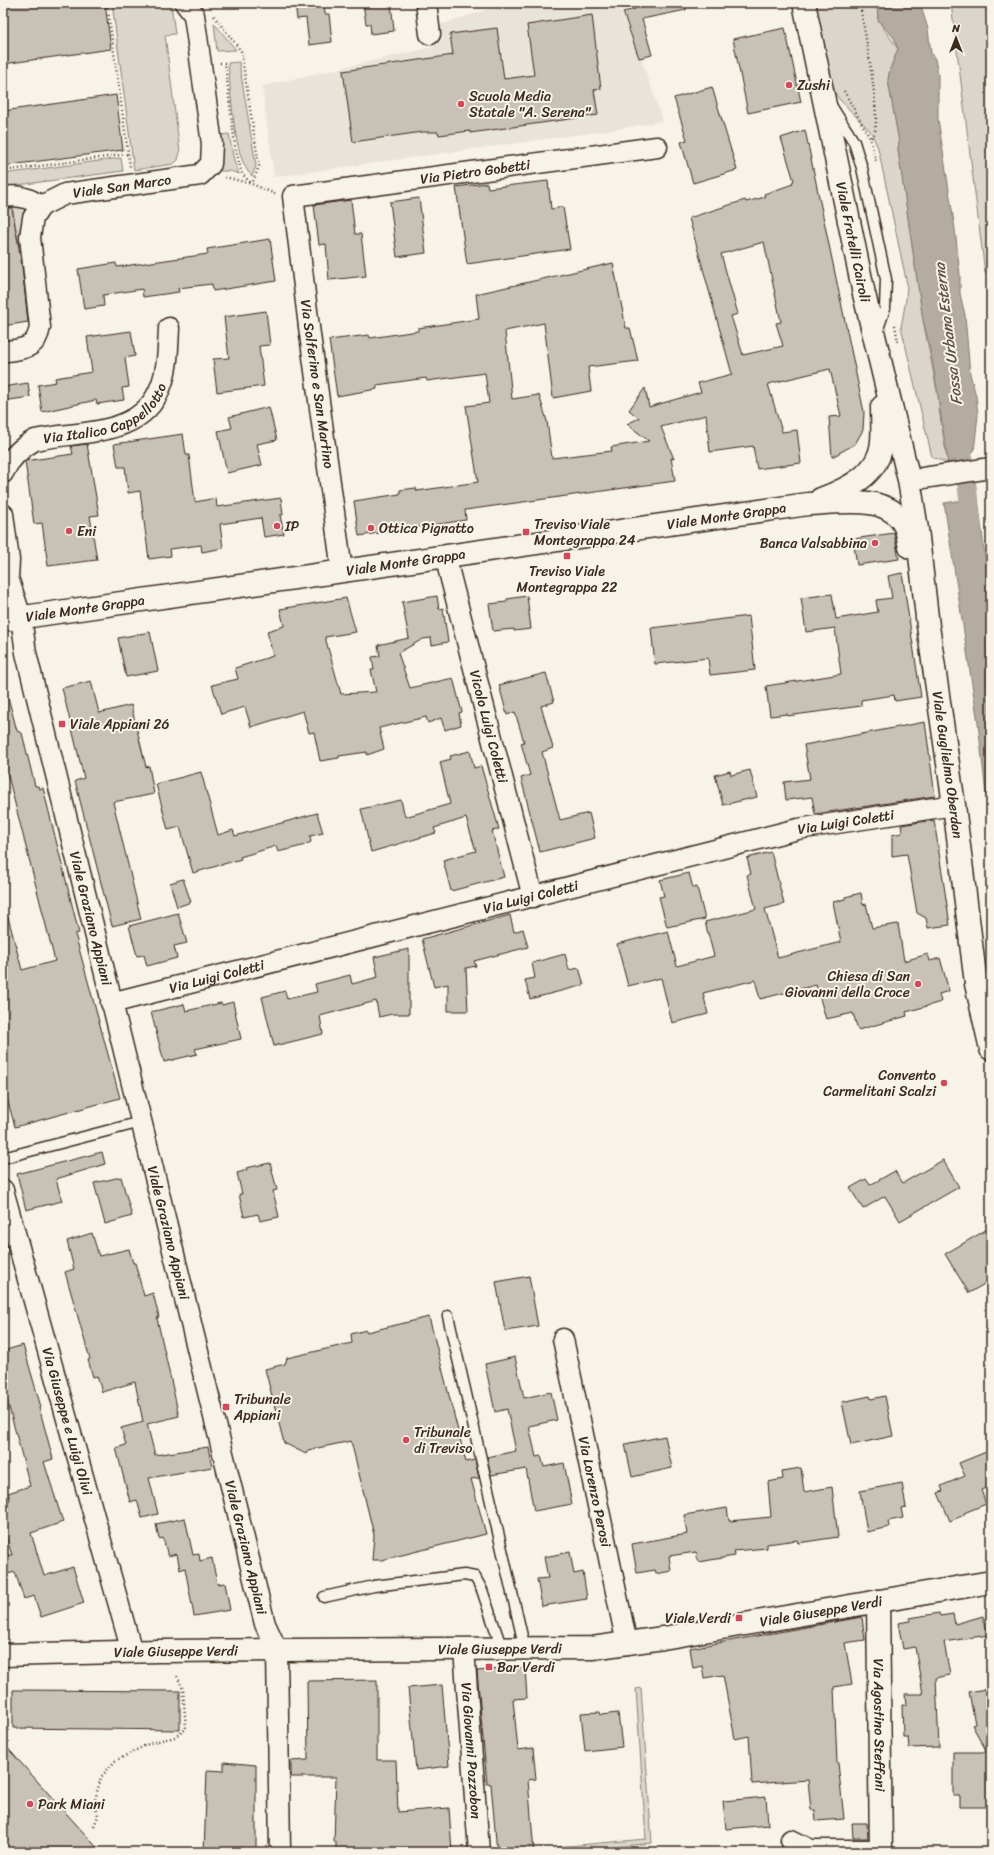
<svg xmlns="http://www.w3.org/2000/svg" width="994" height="1855" font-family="Sriracha,sans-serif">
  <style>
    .built { fill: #e9e4d9 }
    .green { fill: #dbd6cb; stroke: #8b8074 }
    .water { fill: #b4aca0; stroke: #84786c }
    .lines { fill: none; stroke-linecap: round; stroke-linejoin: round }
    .canal { stroke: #b4aca0; stroke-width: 19 }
    .building { fill: #c8c1b6; stroke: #3b2a1e; fill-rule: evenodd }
    .lane-casing { stroke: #3b2a1e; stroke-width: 13 }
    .street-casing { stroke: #3b2a1e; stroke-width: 23 }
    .secondary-casing { stroke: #3b2a1e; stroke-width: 25 }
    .primary-casing { stroke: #3b2a1e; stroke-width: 25 }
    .path { stroke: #3b2a1e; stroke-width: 2.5; stroke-dasharray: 1 3; stroke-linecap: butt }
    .lane { stroke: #f7f3e8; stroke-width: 10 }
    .street { stroke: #f7f3e8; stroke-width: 20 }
    .secondary { stroke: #f7f3e8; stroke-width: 22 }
    .primary { stroke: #f7f3e8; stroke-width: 22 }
    .poi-dot { fill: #d1495b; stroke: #f7f3e8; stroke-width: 1.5 }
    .labels { text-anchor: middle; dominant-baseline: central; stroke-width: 4; stroke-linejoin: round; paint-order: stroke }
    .poi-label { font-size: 14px; fill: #3b2a1e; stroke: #f7f3e8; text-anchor: start }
    .street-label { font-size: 14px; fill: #3b2a1e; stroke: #f7f3e8 }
    .water-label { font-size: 15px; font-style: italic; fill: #5f5145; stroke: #f7f3e8 }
  </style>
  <rect width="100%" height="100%" fill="#f7f3e8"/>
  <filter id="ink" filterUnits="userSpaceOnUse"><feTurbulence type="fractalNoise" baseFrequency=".025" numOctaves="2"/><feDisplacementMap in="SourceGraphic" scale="8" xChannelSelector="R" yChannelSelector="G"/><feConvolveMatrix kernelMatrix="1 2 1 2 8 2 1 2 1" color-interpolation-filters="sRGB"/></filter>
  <g filter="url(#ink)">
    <!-- built -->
    <path class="built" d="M508 3H618L639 58H641L663 121 618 129 274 177 262 86 433 47 430 28Z"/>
    <!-- green -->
    <g class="green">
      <path d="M112 3H171L175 34 165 35 180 152 178 160 173 164 134 170Z"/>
      <path d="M815 3H877L878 20 898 49 890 69 888 80 899 142 898 150 923 320 939 401V410L948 463 932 457 901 327 906 300 907 284 878 148 871 132 839 99 833 90Z"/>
      <path d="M951 3H991V272L985 273Z"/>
      <path d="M214 23 236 50 217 51Z"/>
      <path d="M239 62 256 166 252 176C233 160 231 89 228 63Z"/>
      <path d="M229 134 234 161 239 174 230 171H211L219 135Z"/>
      <path d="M121 158 123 171 3 187V174Z"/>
      <path d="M19 206 27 208 20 228 19 246 12 207Z"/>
      <path d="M641 1688 652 1843 614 1847V1852H558L557 1847 646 1839 636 1689Z"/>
    </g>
    <!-- water -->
    <g class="water">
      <path d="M877 3H920L928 29 931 53 935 59 938 74V119L955 229 960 275V294L965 315 970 374 976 396 978 415 974 451 948 463C940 415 936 367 923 320L898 150 899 142 888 80 890 69 898 49 894 38 878 20Z"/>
      <path d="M978 498 991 608V839L978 723 944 503Z"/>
    </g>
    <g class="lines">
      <!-- canal -->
      <path class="canal" d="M960 431 972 526"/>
    </g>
    <!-- building -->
    <g class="building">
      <path d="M3 3H105L111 49 3 64Z"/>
      <path d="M295 3H324L325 14H329L332 42 309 45 306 18 297 19Z"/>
      <path d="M363 3H391L394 31 371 34 370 24H366Z"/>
      <path d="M644 3H686V10L642 19 652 55 639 58 623 12 635 9 634 5Z"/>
      <path d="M592 15 601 89 594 90 598 115 470 133V131L439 135 438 132H422L353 142 343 71 453 55 450 34 497 28 504 79 534 75 527 25Z"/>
      <path d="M785 28 801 102 748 113 733 39Z"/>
      <path d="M712 87 737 170 693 183 681 142 687 140 674 98Z"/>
      <path d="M116 95 123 150 3 166V111Z"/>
      <path d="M805 130 864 412 863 430 855 444 832 457 829 417 841 416 830 369 768 384 782 432 797 430 801 463 757 469 753 446 710 452 706 415 661 427 674 459 671 458 675 481 465 510 466 520 359 536 354 501 400 494V490L416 488 417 491 478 482 466 406 489 403 485 373 427 381 426 378 377 385V389L337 396 329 340 369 335 370 338 418 331V328L479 319 476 294 613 263 626 328H630L638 361 588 367 591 391 553 398 544 323 505 331 512 399 539 395 547 421 552 458 612 451 611 447 649 441 627 424 639 418 629 410 645 388 649 407 701 392 698 383 732 374 689 218 745 200 746 202 765 197 764 194 793 184 792 182 794 181 781 138ZM764 242 781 322 776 323 783 346 743 355 731 316 738 314 721 254Z"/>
      <path d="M548 181 551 209 563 207 570 249 467 264 456 187 487 183 488 188Z"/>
      <path d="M419 198 426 253 397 257 390 202Z"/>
      <path d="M351 200 355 234H361L366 276 329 280 326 244 319 245 314 205Z"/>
      <path d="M3 208H12L22 266 28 322 3 326Z"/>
      <path d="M270 239 276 281 213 291 212 284 178 288 179 292 143 297 142 289 103 295 104 306 84 309 78 269 116 263 117 267 208 254 207 249Z"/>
      <path d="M266 311 270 345 259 346 264 386 217 392 213 359 229 358 224 317Z"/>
      <path d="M131 331 135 356 125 358 129 387 122 388 124 400 97 404 96 400 42 412 38 385 56 382 55 378 92 372 87 337Z"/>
      <path d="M28 383 30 397 3 401V387Z"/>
      <path d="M269 407 277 440 257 444 262 465 227 473 218 431 232 428 229 417Z"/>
      <path d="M183 434 186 455H189L195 502 216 498 217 507 281 498 283 515H280L284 534 264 537 261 518 220 524 223 548 202 552 201 545 170 549 171 556 149 559 140 491 128 493 125 467H118L114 444Z"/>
      <path d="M87 444 99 515 90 516 97 560 48 566 42 523 34 524 25 461 73 454 71 446Z"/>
      <path d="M894 533 899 559 857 565 853 539Z"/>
      <path d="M902 573 921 697 895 701 894 695 861 700V706L787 716V714L770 716 766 686 841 674 835 628 806 632 801 598 832 594 836 619 878 612 876 600 892 598 888 576Z"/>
      <path d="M437 596 439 609 443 608 448 642 432 645 431 638 423 639 398 653 410 688 453 678 462 712 459 713 461 725 445 730 441 718 428 723 426 717 379 728 384 749 367 755V752L339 756V758L320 761 314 732 309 733 303 711 251 727 245 707 221 714 212 685 238 679 235 668 273 656 267 631 284 626 280 609 346 598 356 632 325 637 341 694 376 692 371 670H374L372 657 380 656 378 645 409 638 402 602Z"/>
      <path d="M527 596 531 629 514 631V629L493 631 489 604 507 602V599Z"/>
      <path d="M749 616 755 670 710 675 708 658 655 664 651 628Z"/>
      <path d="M150 632 158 671 126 677 118 638Z"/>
      <path d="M546 673 554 702 541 706 553 748 542 752 560 820 589 813 595 838 540 852 521 778 530 775 521 743 524 742 515 712 507 715 499 685Z"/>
      <path d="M91 681 99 713 131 705 146 767 149 766 154 794 113 802 141 919 112 926 75 781 84 778 62 688Z"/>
      <path d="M3 697H8L17 731 22 733 35 786H38L39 789 43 788 79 933 75 934 120 1098 15 1127 3 1084V918L8 917 22 970 55 961 7 772 3 773Z"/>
      <path d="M925 722 935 796 815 814 812 797 786 800 784 782 810 779 804 745Z"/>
      <path d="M470 751 474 768 481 766 499 829 492 831 504 877 451 891 443 860 476 851 466 818 434 828 436 833 371 852 361 809 401 800 405 817 450 804 440 762 451 759 450 756Z"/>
      <path d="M750 770 757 797 723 805 715 775 730 771 731 775Z"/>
      <path d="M201 772 218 835 233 830 235 836 317 813 323 833 310 836 311 842 302 846 278 852 276 846 240 857 241 859 193 873 180 827 168 830 156 784Z"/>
      <path d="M934 820 950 925 928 928 926 918 917 913 907 854 892 856V835L902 833 901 825Z"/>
      <path d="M771 852 784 904 765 909 778 958 841 942 833 902 845 899V897L861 893 863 905 866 904 872 928 898 924 904 961 928 954 930 961 940 958 949 991 939 994 941 1002 906 1012 907 1016 858 1030 853 1013 826 1019 816 985 760 999 755 980 703 993 708 1014 672 1023 661 978 628 986 617 944 668 931 677 966 714 956 705 922 756 909 747 875 751 874 747 858Z"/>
      <path d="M689 873 693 888 697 887 705 919 667 927 659 897 664 896 660 880Z"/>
      <path d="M183 879 191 902 177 907 170 883Z"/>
      <path d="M178 913 187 943 174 946 177 958 147 966 144 955 137 956 129 926Z"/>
      <path d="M510 915 514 932 523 929 528 947 474 961 476 966 466 968 468 1011H448V984L434 987 422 939Z"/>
      <path d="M409 949V1014H392L379 1017 376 1001 320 1016 323 1034 274 1046 262 997 285 991 287 999 317 992 315 984 350 975 352 984 378 977 374 957Z"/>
      <path d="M565 954 569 970 579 968 584 985 530 999 525 980 535 978 532 963Z"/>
      <path d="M233 1002 241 1039 195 1049 197 1054 164 1062 151 1012 184 1004 186 1011 221 1003 222 1005Z"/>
      <path d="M102 1152 105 1164 56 1179 62 1201 26 1210 17 1174Z"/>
      <path d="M943 1160 959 1187 900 1221 885 1196 863 1209 850 1188 866 1179 870 1185 895 1171 903 1183Z"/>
      <path d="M270 1163 277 1190 273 1191 279 1217 260 1221 258 1214 244 1217 239 1194H242L237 1173 247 1170 246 1168Z"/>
      <path d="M121 1177 132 1216 105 1224 94 1183Z"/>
      <path d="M991 1227V1280L969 1293 945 1254Z"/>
      <path d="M92 1233 99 1256 129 1249 133 1263H135L144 1296 153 1293 159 1317 157 1318 179 1416 147 1424 155 1455 208 1447 212 1467 149 1478 158 1514 142 1518 137 1500 130 1502 116 1448 126 1445 121 1428 143 1422 135 1382 102 1392 97 1376 93 1377 88 1360 90 1359 65 1272 74 1269 67 1241Z"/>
      <path d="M529 1276 538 1326 505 1331 496 1282Z"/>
      <path d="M429 1317 466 1462 475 1460 479 1478 471 1479 486 1534 382 1560H372L374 1535 351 1441 308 1450 306 1454 284 1443 265 1369 285 1364 287 1358 352 1343 351 1334 366 1330 367 1332Z"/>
      <path d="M23 1345 41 1407H39L53 1459 44 1462 63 1522 31 1533 44 1576 73 1567 84 1603 41 1617 34 1596 24 1599 15 1572 3 1575V1555H12L3 1528V1502L10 1500 8 1493 30 1486 3 1385V1351Z"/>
      <path d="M515 1357 524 1398 551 1392 557 1420 529 1426 536 1457 541 1456 544 1467 564 1463 572 1504 534 1511 526 1469 491 1475 487 1457 516 1451 507 1409 495 1412 485 1364Z"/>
      <path d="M870 1396 871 1399 885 1396 893 1436 851 1445 842 1402Z"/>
      <path d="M665 1436 672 1468 632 1477 625 1444Z"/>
      <path d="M991 1450V1486L981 1490 986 1504 964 1513V1515L950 1521 938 1493 943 1491 941 1486 965 1476 959 1463Z"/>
      <path d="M801 1468 804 1492 832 1487 838 1537 798 1543 797 1540 767 1544V1548L734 1551 735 1556 698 1562 696 1552 669 1556 671 1571 656 1574 655 1570 637 1573 632 1544 687 1534 684 1515 727 1508 729 1521 771 1517 768 1482 783 1479 782 1471Z"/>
      <path d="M902 1483 906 1507 901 1508 903 1518 888 1521 889 1527 867 1532 860 1491Z"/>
      <path d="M185 1518 193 1555 199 1554 200 1561 212 1558 217 1584 225 1583 230 1610 194 1616 185 1568 180 1570 177 1554 168 1556 163 1538 159 1539 156 1524Z"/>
      <path d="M570 1552 574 1574 583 1572 587 1599 542 1606 537 1579 548 1578 544 1557Z"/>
      <path d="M939 1613 940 1616 953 1614 955 1624 983 1616 988 1635 944 1642 950 1675 936 1678 939 1747 909 1748 908 1737H903L902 1705H906L905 1694H923L915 1647 903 1649 898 1623 910 1621V1618Z"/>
      <path d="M862 1617 865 1640 845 1643 852 1684 834 1687 837 1763H838L844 1819 816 1821 815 1810H811L808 1780 752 1784 749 1736 735 1739 723 1675 704 1678 702 1666 693 1668 690 1648Z"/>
      <path d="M525 1667 527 1698 513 1699 518 1750 533 1748 536 1779 528 1780 534 1852H497L491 1784H487L477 1671Z"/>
      <path d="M377 1680V1760H396L398 1812 449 1808 452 1852H336V1842H334L336 1777H291V1761L308 1760 307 1681Z"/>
      <path d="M442 1685 449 1766 416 1770 408 1688Z"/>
      <path d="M991 1688 989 1807H960V1796H953V1752H987L972 1725 975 1724 969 1692Z"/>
      <path d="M13 1690 180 1691V1730L13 1728Z"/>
      <path d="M600 1712 601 1715 618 1713 622 1747 585 1751 581 1713Z"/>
      <path d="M3 1743 101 1852H3Z"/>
      <path d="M224 1762 256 1765V1852H204L207 1770 224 1771Z"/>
      <path d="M766 1797 768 1825 726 1829 723 1801Z"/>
      <path d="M852 1823H867L868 1838H853Z"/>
    </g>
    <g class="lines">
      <!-- lane casing -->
      <g class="lane-casing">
        <g id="lane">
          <path d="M832 107 854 142 862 168 886 279 885 308 877 332"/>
          <path d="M3 1158 141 1122"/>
          <path d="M448 1316 525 1649"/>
          <path d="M324 1597 374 1586 464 1575 475 1577 482 1590 502 1649"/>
        </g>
      </g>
      <!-- street casing -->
      <g class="street-casing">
        <g id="street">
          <path d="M426 3 430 34"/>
          <path d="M3 197C18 195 28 197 41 206"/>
          <path id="s1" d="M3 352C23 348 36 350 40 327L30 237 33 218 41 206 65 194 200 175 211 164 212 144 194 15 185 3"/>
          <path id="s2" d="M3 473C10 458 20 448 35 440 81 430 142 438 161 386 168 368 168 347 169 328"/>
          <path d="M923 478 991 468"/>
          <path id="s3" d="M3 514 9 560 8 578 21 617 26 653C105 977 186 1300 265 1624L277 1650 280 1852"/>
          <path id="s4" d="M445 556 533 897"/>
          <path id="s5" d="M342 571 309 327 293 196 657 147"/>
          <path id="s6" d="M111 1003 798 829 954 805"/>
          <path id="s7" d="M3 1190 132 1652"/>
          <path id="s8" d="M563 1339 627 1644"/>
          <path id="s9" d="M464 1649 479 1852"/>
          <path d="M791 1840 811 1850H881"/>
        </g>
      </g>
      <!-- secondary casing -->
      <g class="secondary-casing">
        <g id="secondary">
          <path id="s10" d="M878 1601 881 1852"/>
          <path id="s11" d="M3 1655 158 1651 592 1648 663 1638 991 1582"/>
        </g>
      </g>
      <!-- primary casing -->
      <g class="primary-casing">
        <g id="primary">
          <path id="s12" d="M804 3 864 294 909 480 917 529 928 626 954 805 976 984 991 1049"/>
          <path d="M821 499C848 489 880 474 882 441 883 430 882 418 882 407"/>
          <path id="s13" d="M3 620 808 504C839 503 892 492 906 529 908 535 908 541 910 547"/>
        </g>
      </g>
      <!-- path -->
      <g class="path">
        <path d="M107 3 130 167"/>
        <path d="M860 3C863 26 882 117 874 134 873 135 872 137 870 138"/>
        <path d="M988 3V47L991 69"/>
        <path d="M214 16 241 51 259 166 252 184"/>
        <path d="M220 63H225L235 147 242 174 252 184"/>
        <path d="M844 91 870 138 876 161"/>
        <path d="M3 171 128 154"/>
        <path d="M225 177 252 184 275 194"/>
        <path d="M895 325 898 342"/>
        <path d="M94 1826 98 1816 95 1800 101 1777 115 1761 150 1743 175 1737 186 1729 183 1689 176 1674"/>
      </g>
      <!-- lane -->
      <use href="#lane" class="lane"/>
      <!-- street -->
      <use href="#street" class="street"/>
      <!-- secondary -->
      <use href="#secondary" class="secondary"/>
      <!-- primary -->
      <use href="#primary" class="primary"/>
    </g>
  </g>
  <!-- markers -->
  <g class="poi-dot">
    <circle cx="789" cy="85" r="4"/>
    <circle cx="461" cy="104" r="4"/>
    <circle cx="277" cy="526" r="4"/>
    <circle cx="371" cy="528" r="4"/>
    <circle cx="69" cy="531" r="4"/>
    <rect x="522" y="528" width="8" height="8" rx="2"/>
    <circle cx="875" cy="543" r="4"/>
    <rect x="563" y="552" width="8" height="8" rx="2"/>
    <rect x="58" y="720" width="8" height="8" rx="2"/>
    <circle cx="918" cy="984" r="4"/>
    <circle cx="944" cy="1083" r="4"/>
    <rect x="222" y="1403" width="8" height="8" rx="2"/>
    <circle cx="406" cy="1440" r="4"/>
    <rect x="735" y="1614" width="8" height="8" rx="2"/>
    <rect x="485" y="1663" width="8" height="8" rx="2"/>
    <circle cx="30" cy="1804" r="4"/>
  </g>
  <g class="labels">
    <!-- poi labels -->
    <g class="poi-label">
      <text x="797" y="85">Zushi</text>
      <text x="469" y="96">Scuola Media<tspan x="469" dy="16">Statale "A. Serena"</tspan></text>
      <text x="534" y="524">Treviso Viale<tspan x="534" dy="16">Montegrappa 24</tspan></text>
      <text x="285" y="526">IP</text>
      <text x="379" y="528">Ottica Pignatto</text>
      <text x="77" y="531">Eni</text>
      <text x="867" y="543" text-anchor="end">Banca Valsabbina</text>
      <text x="567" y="571" text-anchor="middle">Treviso Viale<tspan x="567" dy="16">Montegrappa 22</tspan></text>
      <text x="70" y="724">Viale Appiani 26</text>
      <text x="910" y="976" text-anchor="end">Chiesa di San<tspan x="910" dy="16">Giovanni della Croce</tspan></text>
      <text x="936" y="1075" text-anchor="end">Convento<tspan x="936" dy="16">Carmelitani Scalzi</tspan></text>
      <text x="234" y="1399">Tribunale<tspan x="234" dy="16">Appiani</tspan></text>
      <text x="414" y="1432">Tribunale<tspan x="414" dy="16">di Treviso</tspan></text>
      <text x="731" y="1618" text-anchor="end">Viale Verdi</text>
      <text x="497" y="1667">Bar Verdi</text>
      <text x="38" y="1804">Park Miani</text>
    </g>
    <!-- street labels -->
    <g class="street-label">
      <text stroke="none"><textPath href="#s5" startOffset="562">Via Pietro Gobetti</textPath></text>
      <text stroke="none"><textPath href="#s1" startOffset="258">Viale San Marco</textPath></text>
      <text stroke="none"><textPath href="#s12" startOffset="244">Viale Fratelli Cairoli</textPath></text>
      <text transform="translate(317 384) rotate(82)">Via Solferino e San Martino</text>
      <text stroke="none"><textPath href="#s2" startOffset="125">Via Italico Cappellotto</textPath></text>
      <text stroke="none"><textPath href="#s13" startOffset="731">Viale Monte Grappa</textPath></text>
      <text stroke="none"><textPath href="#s13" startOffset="407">Viale Monte Grappa</textPath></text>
      <text stroke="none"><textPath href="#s13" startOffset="83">Viale Monte Grappa</textPath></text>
      <text stroke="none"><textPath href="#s4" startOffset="176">Vicolo Luigi Coletti</textPath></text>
      <text stroke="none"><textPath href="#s12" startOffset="776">Viale Guglielmo Oberdan</textPath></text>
      <text stroke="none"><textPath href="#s6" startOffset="757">Via Luigi Coletti</textPath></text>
      <text stroke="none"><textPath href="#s6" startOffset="433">Via Luigi Coletti</textPath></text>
      <text stroke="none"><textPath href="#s3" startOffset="415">Viale Graziano Appiani</textPath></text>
      <text stroke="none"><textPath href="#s6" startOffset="109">Via Luigi Coletti</textPath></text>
      <text stroke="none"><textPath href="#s3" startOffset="739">Viale Graziano Appiani</textPath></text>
      <text stroke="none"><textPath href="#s7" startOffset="240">Via Giuseppe e Luigi Olivi</textPath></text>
      <text stroke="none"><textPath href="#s8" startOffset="156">Via Lorenzo Perosi</textPath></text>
      <text stroke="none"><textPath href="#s3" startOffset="1063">Viale Graziano Appiani</textPath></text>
      <text stroke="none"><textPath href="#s11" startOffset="821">Viale Giuseppe Verdi</textPath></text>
      <text stroke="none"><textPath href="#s11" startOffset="497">Viale Giuseppe Verdi</textPath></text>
      <text stroke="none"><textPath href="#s11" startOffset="173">Viale Giuseppe Verdi</textPath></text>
      <text stroke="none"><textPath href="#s10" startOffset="124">Via Agostino Steffani</textPath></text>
      <text stroke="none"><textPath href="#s9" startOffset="102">Via Giovanni Pozzobon</textPath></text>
    </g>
    <!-- water labels -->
    <g class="water-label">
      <text transform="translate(948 334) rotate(-97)">Fossa Urbana Esterna</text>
    </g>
  </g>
  <!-- margin -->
  <rect width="994" height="1855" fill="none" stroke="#f7f3e8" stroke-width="16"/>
  <rect x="8" y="8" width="978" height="1839" fill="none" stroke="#3b2a1e" stroke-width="1.5" filter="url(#ink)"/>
  <!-- north arrow -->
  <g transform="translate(956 38)" stroke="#f7f3e8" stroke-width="3" paint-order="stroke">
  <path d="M0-3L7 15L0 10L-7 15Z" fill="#3b2a1e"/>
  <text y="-6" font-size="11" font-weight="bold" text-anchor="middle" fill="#3b2a1e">N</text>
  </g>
</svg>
